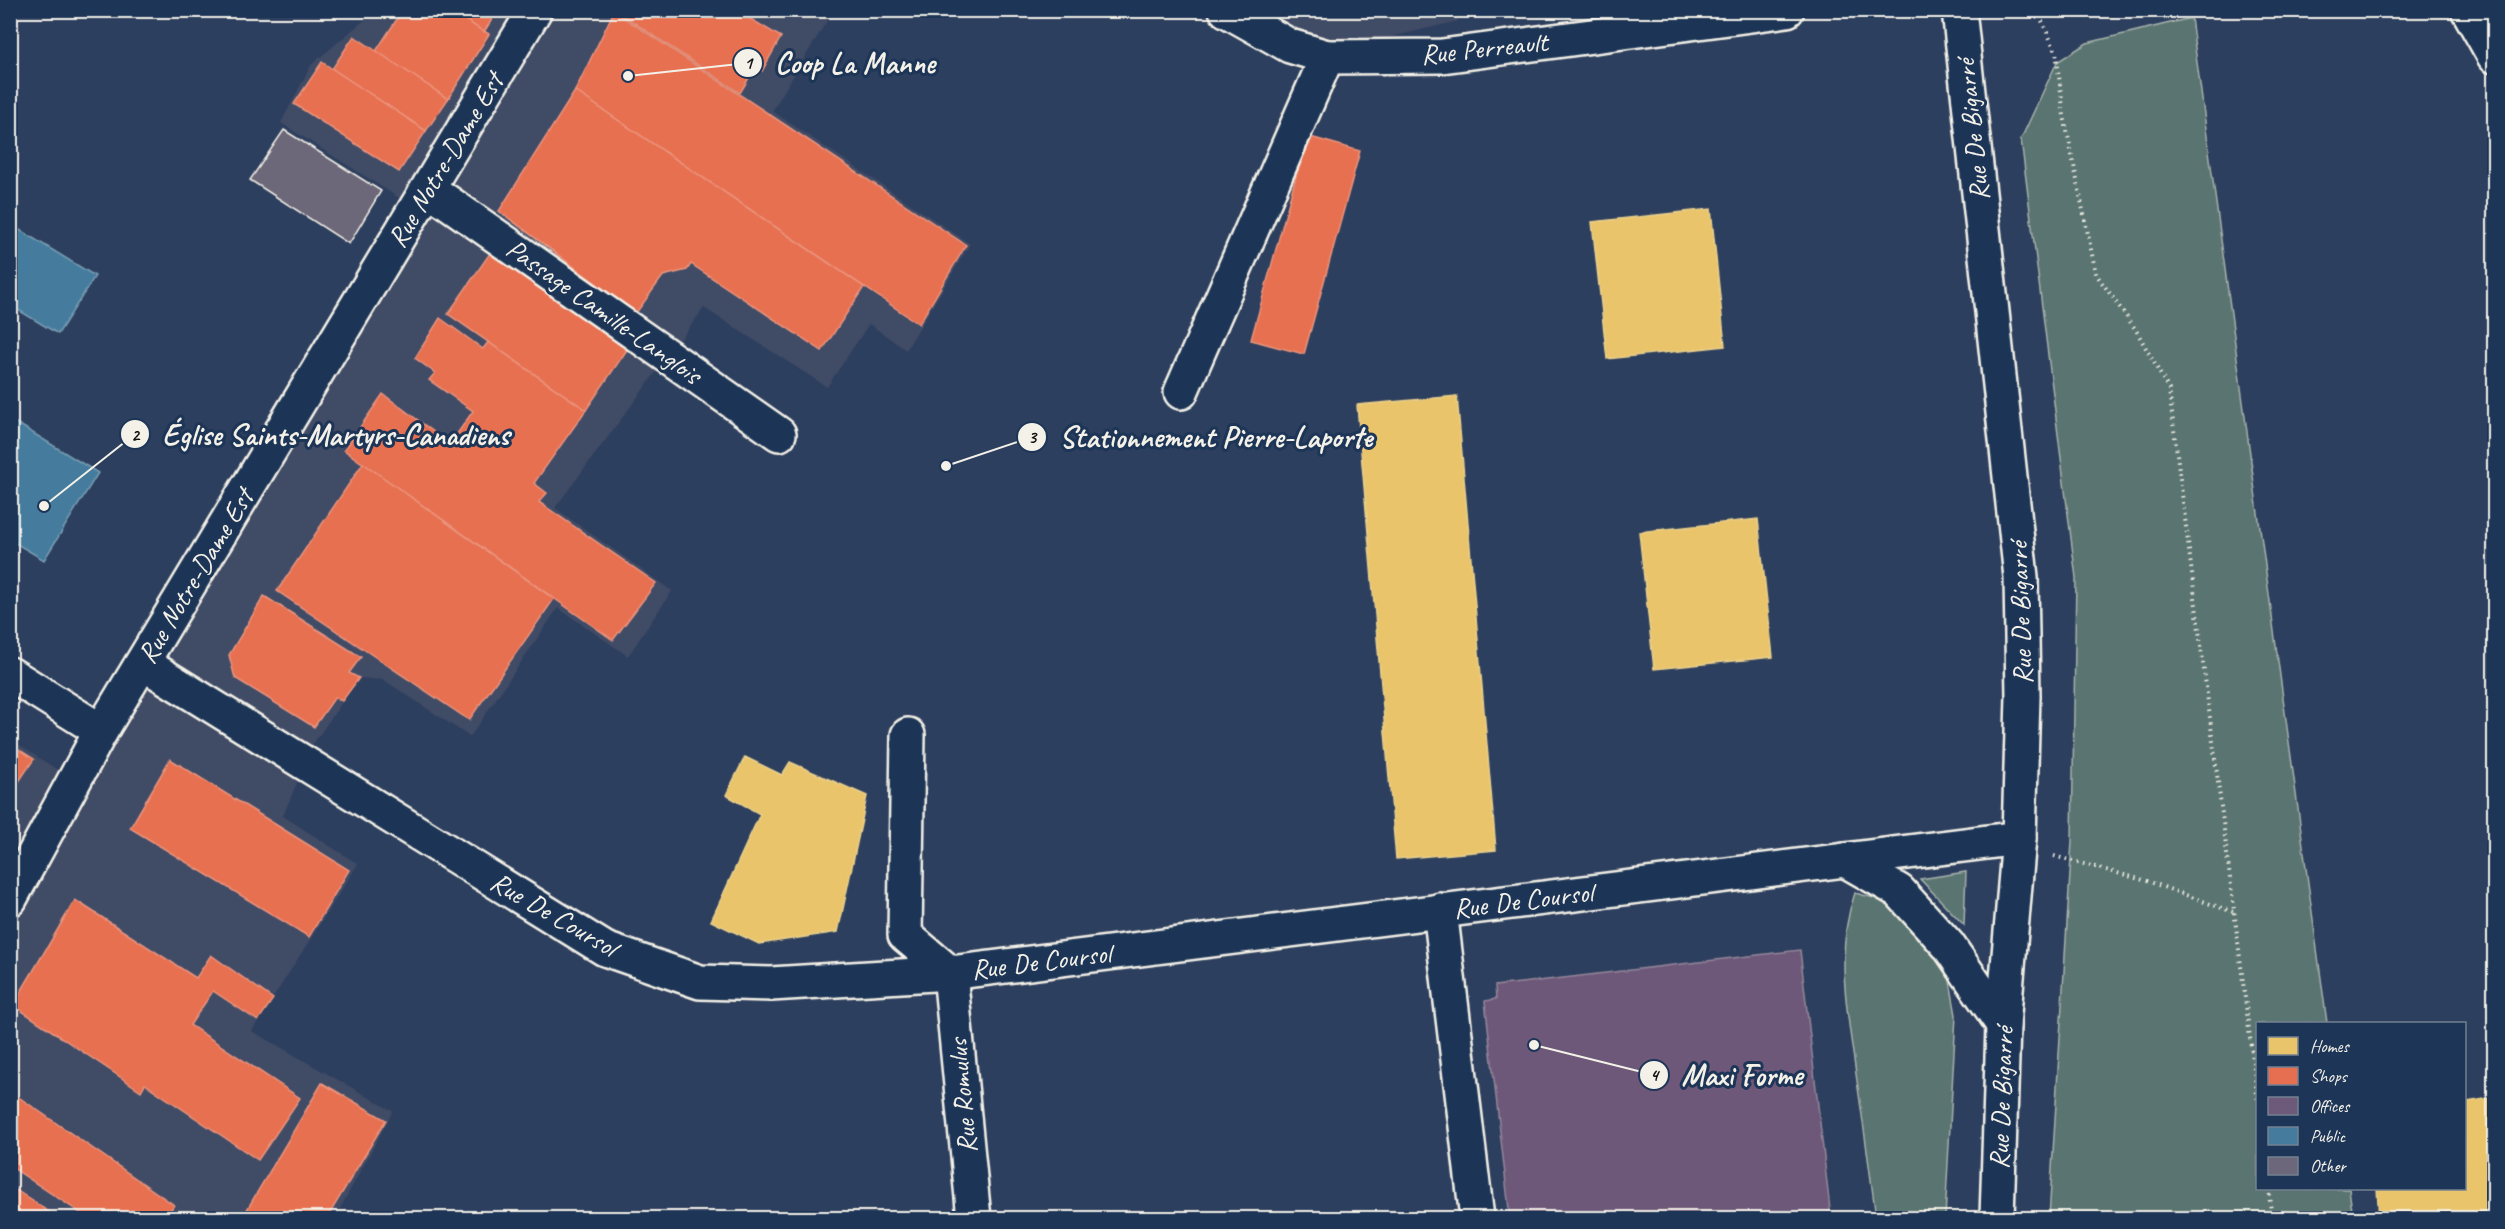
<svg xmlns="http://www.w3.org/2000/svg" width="2505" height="1229" font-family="Caveat,sans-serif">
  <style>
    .built { fill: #404b66 }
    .green { fill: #5a7471; stroke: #a7b2ac; stroke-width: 1.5 }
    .homes { fill: #e9c46a; stroke: #ecd290; stroke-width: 1.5 }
    .shops { fill: #e76f51; stroke: #eb967e; stroke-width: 1.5 }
    .offices { fill: #6d597a; stroke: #96879b; stroke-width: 1.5 }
    .public { fill: #457b9d; stroke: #7a9eb4; stroke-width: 1.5 }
    .building { fill: #6c677a; stroke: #f4f1e8; stroke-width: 1.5 }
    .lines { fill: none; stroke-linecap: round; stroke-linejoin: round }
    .minor-casing { stroke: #f4f1e8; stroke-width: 38 }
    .path { stroke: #f4f1e8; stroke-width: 4; stroke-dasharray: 1.5 4.5; stroke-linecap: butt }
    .minor { stroke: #1d3557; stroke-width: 33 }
    .labels { text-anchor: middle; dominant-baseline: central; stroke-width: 6; stroke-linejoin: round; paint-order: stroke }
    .street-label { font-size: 28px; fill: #f4f1e8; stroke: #1d3557 }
    .leader { fill: none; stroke: #f4f1e8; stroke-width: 2 }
    .callout-dot { fill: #f4f1e8; stroke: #1d3557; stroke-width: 2 }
    .mark-label { font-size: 18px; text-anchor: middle; font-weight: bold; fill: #111 }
    .callout-label { font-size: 30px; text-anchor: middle; font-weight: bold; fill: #f4f1e8; stroke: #1d3557; stroke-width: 6; stroke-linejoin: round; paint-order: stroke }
  </style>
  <rect width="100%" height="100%" fill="#2d3f5e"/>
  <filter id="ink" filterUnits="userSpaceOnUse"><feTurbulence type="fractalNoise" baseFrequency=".0167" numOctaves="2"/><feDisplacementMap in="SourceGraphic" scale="12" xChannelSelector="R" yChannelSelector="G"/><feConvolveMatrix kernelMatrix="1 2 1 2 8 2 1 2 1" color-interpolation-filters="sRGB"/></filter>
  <g filter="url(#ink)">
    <!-- built -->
    <g class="built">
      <path d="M1457 10 1458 21 1316 55 1226 11Z"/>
      <path d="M375 11H833L772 111 970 244 906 350 869 324 827 387 704 308 555 508 672 591 628 656 558 608 470 737 384 680 359 678 313 744 283 816 358 864 252 1031 393 1111 335 1218H11L10 739 73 780 415 208 281 123 311 65Z"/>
    </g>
    <!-- green -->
    <g class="green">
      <path d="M2191 18 2327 1023 2258 1024V1188L2349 1189 2353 1218H2049L2072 841 2076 578 2021 139 2057 62 2087 43Z"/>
      <path d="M1966 872 1964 925 1920 879Z"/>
      <path d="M1855 893 1893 903 1948 970 1956 1015 1945 1218H1876C1870 1170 1863 1122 1856 1074 1848 1015 1834 951 1855 893Z"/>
    </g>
    <!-- homes -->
    <g class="homes">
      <path d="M1711 209 1725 346 1607 359 1592 222Z"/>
      <path d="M1457 396 1496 850 1396 859 1357 405Z"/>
      <path d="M1758 519 1773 657 1654 669 1639 532Z"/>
      <path d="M745 757 782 775 790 762 867 796 838 932 759 944 711 921 760 814 726 795Z"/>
      <path d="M2490 1098 2494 1129V1218H2379L2377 1188H2464V1100L2467 1102Z"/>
    </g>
    <!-- shops -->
    <g class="shops">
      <path d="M403 10H450L489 34 448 99 376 51Z"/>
      <path d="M450 10H498L484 32Z"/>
      <path d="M615 10H746L744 15 781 37 762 71 756 66 740 93Z"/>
      <path d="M614 11 966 245 919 324 575 91Z"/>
      <path d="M354 36 448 99 426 131 332 69Z"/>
      <path d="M322 62 426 131 399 172 294 104Z"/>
      <path d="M575 91 864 287 822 351 691 264 687 270 663 276 636 313 499 211Z"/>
      <path d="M1307 136 1360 151 1304 354 1251 340Z"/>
      <path d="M495 246 633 341 586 410 448 314Z"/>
      <path d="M440 318 483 349 488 342 586 410 534 483 547 493 539 502 656 583 613 640 344 450 383 394 450 444 473 411 429 380 435 373 415 358Z"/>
      <path d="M363 463 554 599 469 720 277 591Z"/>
      <path d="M264 596 361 657 349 673 359 678 342 701 335 697 314 727 235 678 229 655Z"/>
      <path d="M10 744 34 759 10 795Z"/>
      <path d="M170 759 349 870 309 937 130 828Z"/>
      <path d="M75 900 196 978 211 955 273 999 258 1021 213 991 190 1025 300 1098 258 1160 145 1084 141 1091 13 1005Z"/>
      <path d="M322 1083 386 1120 327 1218H242Z"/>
      <path d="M10 1091 174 1205 165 1218H88L10 1166Z"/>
      <path d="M10 1186 58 1218H10Z"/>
    </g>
    <!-- offices -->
    <path class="offices" d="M1800 950 1831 1218H1510L1485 1001 1496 999 1495 986Z"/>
    <!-- public -->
    <g class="public">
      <path d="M10 224 95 276 58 334 10 305Z"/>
      <path d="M10 419 98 473 44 560 10 540Z"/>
    </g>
    <!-- building -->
    <path class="building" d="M284 130 381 191 349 244 250 180Z"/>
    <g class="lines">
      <!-- minor casing -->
      <g class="minor-casing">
        <g id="minor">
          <path d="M1226 10 1290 46 1327 57 1442 56 1787 10"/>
          <path d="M1959 10 2021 577 2023 696 2019 838 2003 1025 1997 1218"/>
          <path d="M2468 10 2494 56"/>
          <path d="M429 189 779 434"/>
          <path d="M1181 392 1327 57"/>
          <path d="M143 663 605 949 700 982 771 984 950 973 2019 838"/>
          <path d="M10 674 101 731"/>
          <path d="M908 735 905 935 950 973"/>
          <path d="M1845 860 1899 891 1948 945 2003 1025"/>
          <path d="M10 899 101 731 535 10"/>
          <path d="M1440 910 1477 1218"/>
          <path d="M950 973 974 1218"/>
        </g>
      </g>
      <!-- path -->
      <g class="path">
        <path d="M2037 10 2056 52 2064 116 2096 274 2136 330 2169 390 2258 1102"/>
        <path d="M2054 856 2147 881 2233 912"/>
        <path d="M2268 1188 2272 1218"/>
      </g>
      <!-- minor -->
      <use href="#minor" class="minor"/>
    </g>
  </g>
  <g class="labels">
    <!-- street labels -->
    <g class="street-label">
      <text transform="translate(1484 48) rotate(-6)">Rue Perreault</text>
      <text transform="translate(1972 130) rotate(-96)">Rue De Bigarré</text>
      <text transform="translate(445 160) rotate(-59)">Rue Notre-Dame Est</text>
      <text transform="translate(604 311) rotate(35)">Passage Camille-Langlois</text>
      <text transform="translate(195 576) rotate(-59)">Rue Notre-Dame Est</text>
      <text transform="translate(2020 613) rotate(-92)">Rue De Bigarré</text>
      <text transform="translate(1523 900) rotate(-7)">Rue De Coursol</text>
      <text transform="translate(554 914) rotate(30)">Rue De Coursol</text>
      <text transform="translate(1041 961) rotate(-7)">Rue De Coursol</text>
      <text transform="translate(962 1096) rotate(-95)">Rue Romulus</text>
      <text transform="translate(2001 1098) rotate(-88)">Rue De Bigarré</text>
    </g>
  </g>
  <!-- callouts -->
  <path class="leader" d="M628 76L748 63M44 506L135 434M946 466L1032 437M1534 1045L1654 1075"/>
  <g class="callout-dot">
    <circle cx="628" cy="76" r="6"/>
    <circle cx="44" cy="506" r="6"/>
    <circle cx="946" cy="466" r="6"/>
    <circle cx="1534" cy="1045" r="6"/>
    <circle cx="748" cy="63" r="15"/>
    <circle cx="135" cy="434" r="15"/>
    <circle cx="1032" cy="437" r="15"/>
    <circle cx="1654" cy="1075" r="15"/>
  </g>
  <g class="mark-label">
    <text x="748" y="69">1</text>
    <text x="135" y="441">2</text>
    <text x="1032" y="443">3</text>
    <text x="1654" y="1081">4</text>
  </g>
  <g class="callout-label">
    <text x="855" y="73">Coop La Manne</text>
    <text x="336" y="445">Église Saints-Martyrs-Canadiens</text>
    <text x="1216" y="447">Stationnement Pierre-Laporte</text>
    <text x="1742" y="1085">Maxi Forme</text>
  </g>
  <!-- margin -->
  <rect width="2505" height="1229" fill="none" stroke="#1d3557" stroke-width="36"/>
  <rect x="18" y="18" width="2469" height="1193" fill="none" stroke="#f4f1e8" stroke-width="2" filter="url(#ink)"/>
  <!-- legend -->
  <rect x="2256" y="1022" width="210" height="168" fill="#1d3557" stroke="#738091" stroke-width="1.5"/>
  <rect x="2268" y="1037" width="30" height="18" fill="#e9c46a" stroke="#738091" stroke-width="1.5"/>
  <text x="2310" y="1052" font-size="18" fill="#f4f1e8">Homes</text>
  <rect x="2268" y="1067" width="30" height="18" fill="#e76f51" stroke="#738091" stroke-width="1.5"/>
  <text x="2310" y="1082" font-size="18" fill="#f4f1e8">Shops</text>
  <rect x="2268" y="1097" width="30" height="18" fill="#6d597a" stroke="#738091" stroke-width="1.5"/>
  <text x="2310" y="1112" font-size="18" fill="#f4f1e8">Offices</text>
  <rect x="2268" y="1127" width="30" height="18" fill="#457b9d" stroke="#738091" stroke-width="1.5"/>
  <text x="2310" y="1142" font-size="18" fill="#f4f1e8">Public</text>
  <rect x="2268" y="1157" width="30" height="18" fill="#6c677a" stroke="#738091" stroke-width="1.5"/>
  <text x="2310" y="1172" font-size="18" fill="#f4f1e8">Other</text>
</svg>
